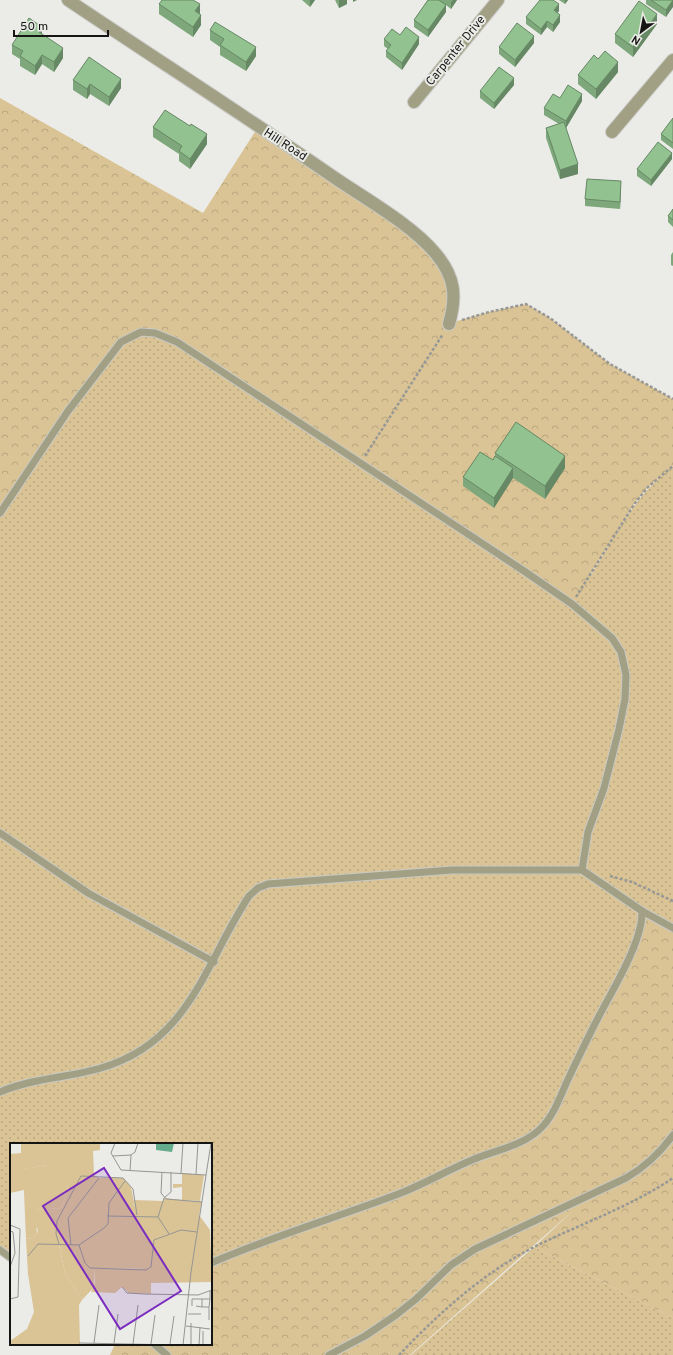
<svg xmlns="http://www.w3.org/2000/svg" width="673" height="1355" font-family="Overpass,sans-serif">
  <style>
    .grass { fill: url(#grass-dots) }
    .forest { fill: url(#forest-crowns) }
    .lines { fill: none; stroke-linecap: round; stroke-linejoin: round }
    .lane-casing { stroke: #c9cac6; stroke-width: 9 }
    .street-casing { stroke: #c9cac6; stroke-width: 14 }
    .path { stroke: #989996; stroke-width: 2.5; stroke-dasharray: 3 2; stroke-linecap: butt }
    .lane { stroke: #a2a084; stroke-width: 7 }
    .street { stroke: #a2a084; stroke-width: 12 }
    .wall { fill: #7ea77b }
    .shaded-wall { fill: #668864 }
    .building { fill: #92c28f; stroke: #668864 }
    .labels { text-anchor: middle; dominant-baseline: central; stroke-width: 4; stroke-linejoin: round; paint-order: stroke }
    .street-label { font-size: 12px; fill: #151514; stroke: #ebece8 }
    .inset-road { fill: none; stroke: #959693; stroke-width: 1 }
    .view { fill: #7b2cbf; fill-opacity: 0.15; stroke: #7b2cbf; stroke-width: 2 }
    .inset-edge { fill: none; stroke: #151514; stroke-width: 2 }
  </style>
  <defs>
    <pattern id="grass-dots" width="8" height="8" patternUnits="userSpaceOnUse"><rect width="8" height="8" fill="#dac394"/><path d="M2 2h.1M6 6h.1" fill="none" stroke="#baa77f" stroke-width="1.8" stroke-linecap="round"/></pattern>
    <pattern id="forest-crowns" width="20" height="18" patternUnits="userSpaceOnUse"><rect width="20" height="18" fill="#dac394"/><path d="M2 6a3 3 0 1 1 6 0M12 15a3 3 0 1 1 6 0" fill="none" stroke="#baa77f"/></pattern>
  </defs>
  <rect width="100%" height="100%" fill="#ebece8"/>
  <!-- grass -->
  <g class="grass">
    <path d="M155 333 591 575C616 535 634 496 673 466V928L640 932 553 1113 535 1134 422 1184 211 1263V1144H11V1258L0 1250V513L68 411 129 337Z"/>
    <path d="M534 1247 673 1318V1355H411Z"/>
  </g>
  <!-- forest -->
  <g class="forest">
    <path d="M0 98 203 213 258 127 397 221 445 267 450 323 489 312 526 304 550 318 610 364 673 399V466L648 487 635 503 572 604 177 342 141 332 121 342 0 513Z"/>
    <path d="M642 911 673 928V1318L534 1247 575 1209 410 1355H110L115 1344H211V1263L400 1193 508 1148 543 1126 640 932Z"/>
  </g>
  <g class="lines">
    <!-- lane casing -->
    <g class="lane-casing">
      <g id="lane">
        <path d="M0 513 68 411 121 342 141 332 155 333 177 342 524 571 572 604 612 638 621 652 626 675 625 699 619 729 604 788 588 832 582 870"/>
        <path d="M0 833 88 893 214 962"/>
        <path d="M0 1092C32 1078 68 1078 101 1068 189 1043 205 963 249 896L258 888 268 884 452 870H582L642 911 673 928"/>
        <path d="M0 1250 11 1258"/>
        <path d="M211 1263C273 1236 338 1217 401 1193 426 1183 448 1170 472 1160 495 1150 525 1146 543 1126 556 1112 562 1091 571 1073 580 1054 589 1035 599 1016 613 989 643 941 642 911"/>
        <path d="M154 1344 167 1355"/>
        <path d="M329 1355 365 1336 396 1315 416 1299 451 1265 475 1249 626 1178C645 1167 660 1153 673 1135"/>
      </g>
    </g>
    <!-- street casing -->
    <g class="street-casing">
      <g id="street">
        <path d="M68 0C156 59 245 116 332 176 364 198 411 224 436 254 455 277 457 296 449 324"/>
        <path d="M414 102 498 0"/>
        <path d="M612 132 673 60"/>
      </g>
    </g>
    <!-- path -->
    <g class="path">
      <path d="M462 320 489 312 526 304 550 318 610 364 673 399"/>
      <path d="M365 456 443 334"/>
      <path d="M576 597 635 503 648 487 673 466"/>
      <path d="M610 876 632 882 673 901"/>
      <path d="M399 1355C438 1314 483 1273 534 1247 580 1224 630 1207 673 1178"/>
    </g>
    <!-- lane -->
    <use href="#lane" class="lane"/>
    <!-- street -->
    <use href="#street" class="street"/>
  </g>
  <!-- wall -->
  <g class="wall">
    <path d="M302 0H315L310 7Z"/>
    <path d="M335 0H347V4L339 8Z"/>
    <path d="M428 0H457L451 9 446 5V12L428 37 414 27V20Z"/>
    <path d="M559 0H568L565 4Z"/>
    <path d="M646 0H673L666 17 646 4Z"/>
    <path d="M159 4 200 14 201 25 193 37 159 14Z"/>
    <path d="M559 11 557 13 560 22 553 32 547 27 541 35 526 24V17Z"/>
    <path d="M657 24 633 57 615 43V34Z"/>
    <path d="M210 30 256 56 246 71 220 55V47L210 40Z"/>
    <path d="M42 35 63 58 54 72 42 64 35 75 20 66V59L12 54V45Z"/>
    <path d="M400 35 419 44 402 70 386 57V51L388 49 384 46V39Z"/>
    <path d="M534 43 515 67 499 54V47Z"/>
    <path d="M598 59 618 72 596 99 578 84V75Z"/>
    <path d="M73 80 121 88 109 106 90 94 87 99 73 90Z"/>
    <path d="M514 85 494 109 480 98V91Z"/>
    <path d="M560 98 582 101 566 128 578 174 560 179 546 138V128L559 124 544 115V108Z"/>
    <path d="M673 118V149L661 140V134Z"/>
    <path d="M190 126 207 144 190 169 179 161V154L153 137V127Z"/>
    <path d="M672 159 651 186 637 176V169Z"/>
    <path d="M621 188 620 209 585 206V199Z"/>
    <path d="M673 209V227L668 222V216Z"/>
    <path d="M673 252V266L671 265V255Z"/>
    <path d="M495 453 565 468 545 499 513 478 494 508 463 486V477L493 460 495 456Z"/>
  </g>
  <!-- shaded-wall -->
  <g class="shaded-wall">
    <path d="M310 0H315L310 7Z"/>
    <path d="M339 0H347V4L339 8Z"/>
    <path d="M353 0H357L353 2Z"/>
    <path d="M453 0H457L451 9V2Z"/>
    <path d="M565 0H568L565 4Z"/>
    <path d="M673 0V7L666 17V10Z"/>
    <path d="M200 4V14L195 11Z"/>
    <path d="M559 4V11L554 17V10Z"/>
    <path d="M446 5V12L428 37V30Z"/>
    <path d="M657 14V24L633 57V47Z"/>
    <path d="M201 15V25L193 37V27Z"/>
    <path d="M560 15V22L553 32V25Z"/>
    <path d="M547 21V27L541 35V29Z"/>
    <path d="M42 27V37L39 32Z"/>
    <path d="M534 36V43L515 67V60Z"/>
    <path d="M419 37V44L402 70V63Z"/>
    <path d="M256 47V56L246 71V62Z"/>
    <path d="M63 48V58L54 72V62Z"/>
    <path d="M42 55V64L35 75V66Z"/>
    <path d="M618 62V72L596 99V89Z"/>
    <path d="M514 78V85L494 109V103Z"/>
    <path d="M121 79V88L109 106V97Z"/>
    <path d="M90 84V94L87 99V89Z"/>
    <path d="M582 94V101L566 128V121Z"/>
    <path d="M207 134V144L190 169V159Z"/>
    <path d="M672 153V159L651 186V180Z"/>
    <path d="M578 164V174L560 179V170Z"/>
    <path d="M621 181V188L620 209V202Z"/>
    <path d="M565 456V468L545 499V486Z"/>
    <path d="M513 468V478L494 508V498Z"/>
  </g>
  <!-- building -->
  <g class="building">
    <path d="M162 0H193L200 4 195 11 201 15 193 27 159 4Z"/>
    <path d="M428 0H439L446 5 428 30 414 20Z"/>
    <path d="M540 0H553L559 4 554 10 560 15 553 25 547 21 541 29 526 17Z"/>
    <path d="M651 0H673L666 10Z"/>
    <path d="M639 1 657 14 633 47 615 34Z"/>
    <path d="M29 18 42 27 39 32 63 48 54 62 42 55 35 66 20 56 23 51 12 45Z"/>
    <path d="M215 22 256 47 246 62 220 45 224 39 210 30Z"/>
    <path d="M517 23 534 36 515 60 499 47Z"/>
    <path d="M406 27 419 37 402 63 386 51 391 45 384 39 392 29 400 35Z"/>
    <path d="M605 51 618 62 596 89 578 75 594 55 598 59Z"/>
    <path d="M89 57 121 79 109 97 90 84 87 89 73 80Z"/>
    <path d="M499 67 514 78 494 103 480 91Z"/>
    <path d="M568 85 582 94 566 121 544 108 553 94 560 98Z"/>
    <path d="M165 110 190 126 191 124 207 134 190 159 179 151 182 146 153 127Z"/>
    <path d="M673 118V143L661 134Z"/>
    <path d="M564 122 578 164 560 170 546 128Z"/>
    <path d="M658 142 672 153 651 180 637 169Z"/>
    <path d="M587 179 621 181 620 202 585 199Z"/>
    <path d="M673 209V220L668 216Z"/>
    <path d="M516 422 565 456 545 486 495 453Z"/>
    <path d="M480 452 493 460 495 456 513 468 494 498 463 477Z"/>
  </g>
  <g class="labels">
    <!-- street labels -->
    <g class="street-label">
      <text transform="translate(456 51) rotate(-51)">Carpenter Drive</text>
      <text transform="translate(285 145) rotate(33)">Hill Road</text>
    </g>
  </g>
  <!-- overview -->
  <g transform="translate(10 1143)">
    <rect width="202" height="202" fill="#ebece8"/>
    <path d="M37 22 55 35 58 44 52 65 25 67 27 91 23 95 16 96 13 26ZM89 35H113L121 44 125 64 148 74 160 91 143 99 141 124 138 126 85 125 84 144 72 157 55 130 49 101 58 75Z" fill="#dac394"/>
    <path d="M11 0H90V7L83 8 84 32 89 35 58 75 61 102H49L55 130 72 157 69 162 70 202H0V198L17 186 24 169 18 131 16 96 23 95 27 91 28 87 23 79 25 67 52 65 58 44 55 36 37 22 14 26V47L0 50V11L11 10ZM154 55 192 59 189 72 200 87 202 139 141 140V151L119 150 112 144 105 150 81 149 85 140V125L140 126 143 99 159 91 148 74 127 72 124 57 153 58Z" fill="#dac394"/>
    <path d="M172 30 194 32 190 58 172 57V44L163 45V41H172Z" fill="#dac394"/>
    <path d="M146 0H164L162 9 146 7Z" fill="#64ac8b"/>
    <path class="inset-road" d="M105 0 101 10 111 27 196 32M103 13 121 12 125 9 128 0M120 28 121 12M152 29 151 50 156 56 192 59M171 30 173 0M186 31 188 0M97 73 148 74 159 91M148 74 154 55 161 49V29M0 82 10 86 8 154 0 156M0 88 3 89 5 110 0 124M49 101 46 91 47 78 71 33 113 35 123 46 127 72M61 102 58 75 89 35M69 102 75 120 80 125 136 127 141 124 144 97 171 87 187 89M18 113 28 101 69 102 94 85 98 81 99 60 115 38M112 144 117 150 134 151 188 152 202 147M182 163V156H192M186 163 192 164V156H200V148M192 164H199L200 156M178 171H191M199 177V164M176 183 200 186M69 200 168 202M84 200 89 162M104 200 108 171M123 201 128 162M141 201 145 172M160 201 164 173M173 202 181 129 201 0M181 202V180M189 202 190 184M193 202V188"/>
    <path class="view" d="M94 25 171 148 110 186 33 63Z"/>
    <rect width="202" height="202" class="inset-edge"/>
  </g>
  <!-- north arrow -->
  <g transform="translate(641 32) rotate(212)" stroke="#ebece8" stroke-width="3" paint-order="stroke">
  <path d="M0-3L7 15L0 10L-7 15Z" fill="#151514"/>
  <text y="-6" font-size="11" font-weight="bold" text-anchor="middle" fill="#151514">N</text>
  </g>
  <!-- scale -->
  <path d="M14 30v6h94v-6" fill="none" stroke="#151514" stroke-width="2"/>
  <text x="20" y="30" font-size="12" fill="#151514" stroke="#ebece8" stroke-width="3" paint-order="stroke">50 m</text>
</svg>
